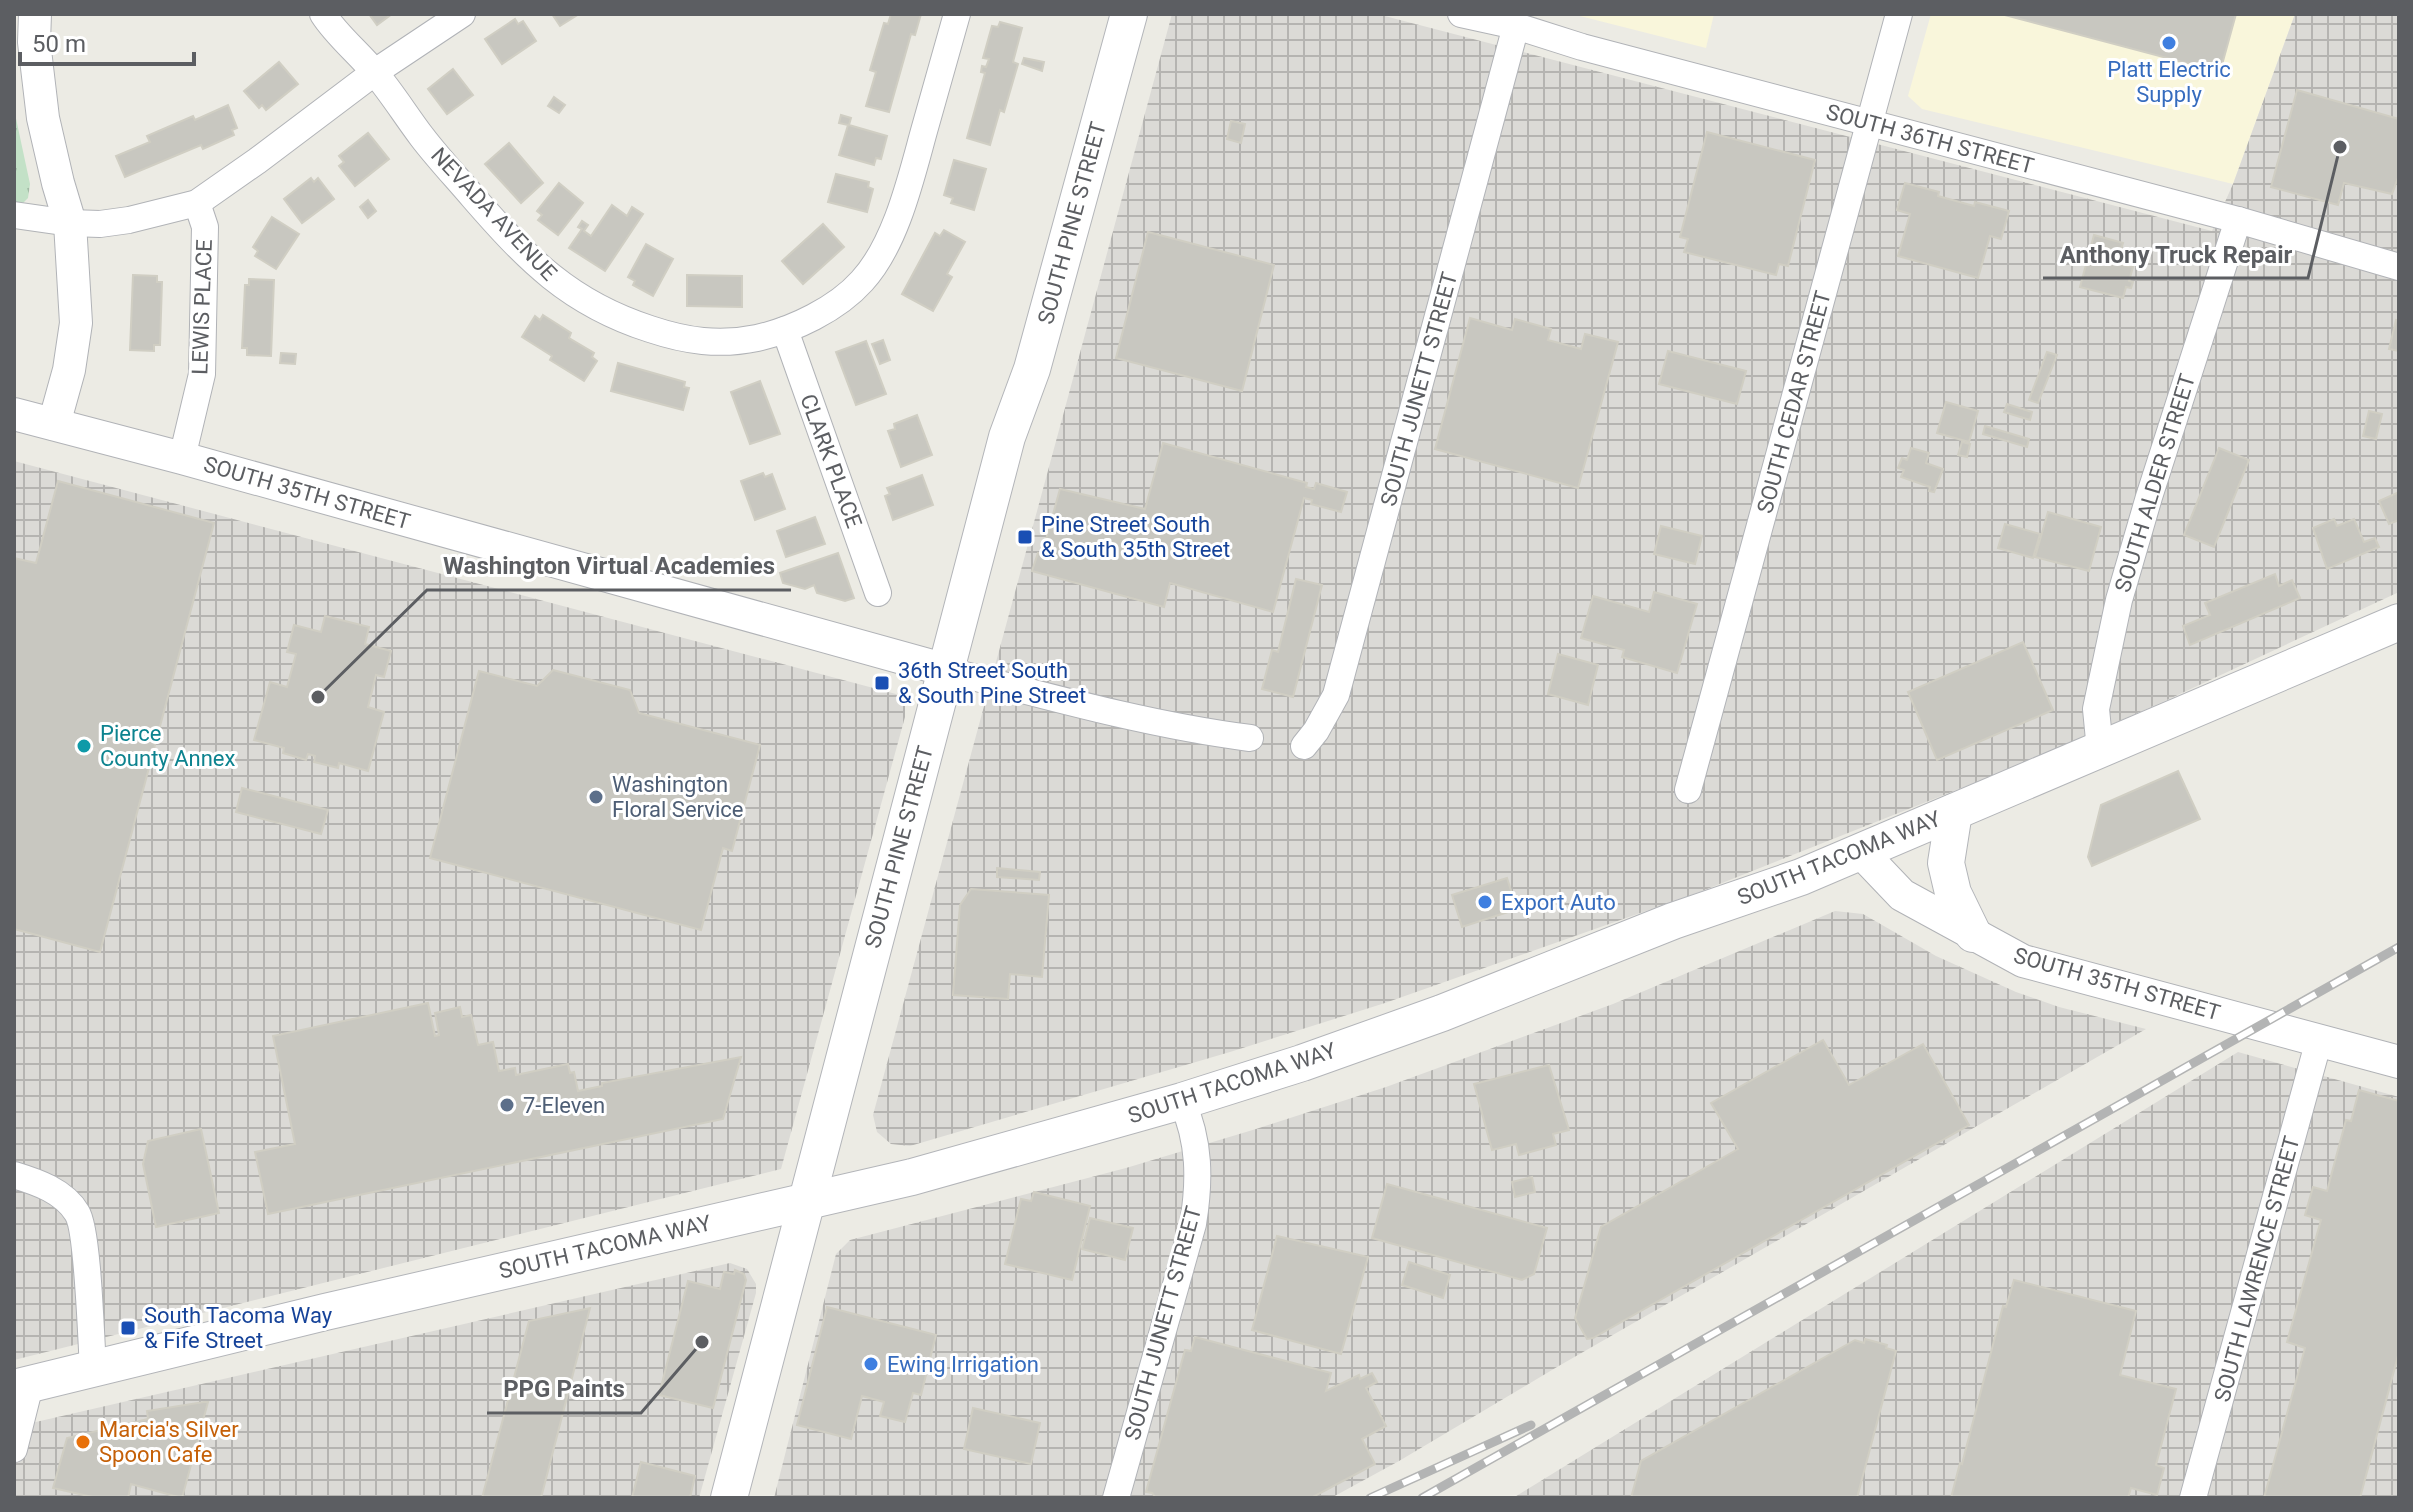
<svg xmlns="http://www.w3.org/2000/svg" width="2413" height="1512" font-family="Roboto,sans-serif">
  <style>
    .commercial { fill: #f9f6db }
    .industrial { fill: url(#industrial-grid) }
    .park { fill: url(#park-tufts) }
    .building { fill: #c8c7c0; stroke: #d0cec3; stroke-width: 2 }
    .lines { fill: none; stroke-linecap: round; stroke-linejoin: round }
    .minor-casing { stroke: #b1b3b7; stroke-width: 28 }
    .tertiary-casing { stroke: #b1b3b7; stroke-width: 34 }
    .secondary-casing { stroke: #b3b5b9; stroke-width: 38 }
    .minor { stroke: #fff; stroke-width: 26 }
    .tertiary { stroke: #fff; stroke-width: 32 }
    .secondary { stroke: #fff; stroke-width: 36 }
    .rail-casing { stroke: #b3b4b4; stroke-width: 9 }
    .rail { stroke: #fff; stroke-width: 6; stroke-dasharray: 18; stroke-linecap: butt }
    .shop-dot { fill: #3f7fe0; stroke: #fff; stroke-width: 3 }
    .transit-dot { fill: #1a4fb4; stroke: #fff; stroke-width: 3 }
    .culture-dot { fill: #0f9aa8; stroke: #fff; stroke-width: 3 }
    .service-dot { fill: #5c6f8a; stroke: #fff; stroke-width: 3 }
    .food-dot { fill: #e8710a; stroke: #fff; stroke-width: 3 }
    .labels { text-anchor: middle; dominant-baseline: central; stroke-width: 6; stroke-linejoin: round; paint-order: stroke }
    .shop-label { font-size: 22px; fill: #366cbe; stroke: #fff; text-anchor: start }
    .street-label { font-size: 22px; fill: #5c5e62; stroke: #fff }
    .transit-label { font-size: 22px; fill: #164399; stroke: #fff; text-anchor: start }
    .culture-label { font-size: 22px; fill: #0d838f; stroke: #fff; text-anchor: start }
    .service-label { font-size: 22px; fill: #4e5e75; stroke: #fff; text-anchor: start }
    .food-label { font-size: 22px; fill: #c56008; stroke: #fff; text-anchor: start }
    .leader { fill: none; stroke: #5c5e62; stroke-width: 3 }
    .callout-dot { fill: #5c5e62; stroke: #fff; stroke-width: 3 }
    .callout-label { font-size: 24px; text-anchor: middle; font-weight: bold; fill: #5c5e62; stroke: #fff; stroke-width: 6; stroke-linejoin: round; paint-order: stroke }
  </style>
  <defs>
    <pattern id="industrial-grid" width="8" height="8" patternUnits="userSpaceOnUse" patternTransform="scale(2)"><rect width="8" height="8" fill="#dbdad6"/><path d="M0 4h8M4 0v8" fill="none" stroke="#b5b4b1"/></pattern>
    <pattern id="park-tufts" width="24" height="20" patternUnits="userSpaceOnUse" patternTransform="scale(2)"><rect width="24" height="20" fill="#c3e1c7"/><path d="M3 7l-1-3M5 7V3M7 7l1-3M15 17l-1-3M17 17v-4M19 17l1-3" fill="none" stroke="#a2baa5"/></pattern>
  </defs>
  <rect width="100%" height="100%" fill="#ecebe4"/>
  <!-- commercial -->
  <g class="commercial">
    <path d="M1572 14H1714L1706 48Z"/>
    <path d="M1931 14H2295L2233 184 1922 109 1908 96Z"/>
  </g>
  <!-- industrial -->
  <g class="industrial">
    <path d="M1172 14H1377L2212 231 2233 184 2295 14H2399V592L2167 700 2012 768 1697 893 1385 1003 1230 1052 910 1146 891 1144 877 1132 873 1115Z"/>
    <path d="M14 461 896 694 902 698 905 705V717L781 1169 14 1360Z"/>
    <path d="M1835 911 1863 914 1936 956 2016 992 2059 1007 2146 1029 1557 1367 1399 1461 1331 1498H774L836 1254 850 1240 1126 1168 1256 1129 1386 1087 1613 1004Z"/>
    <path d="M2238 1052 2399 1097V1498H1513Z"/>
    <path d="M730 1263 747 1269 756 1284V1293L699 1498H14V1427Z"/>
  </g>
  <!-- park -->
  <path class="park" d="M14 109 30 184 28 198 18 208 14 207Z"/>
  <!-- building -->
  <g class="building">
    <path d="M369 14H392L377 25Z"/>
    <path d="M552 14H579L560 26Z"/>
    <path d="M891 14H921L915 35 911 34 889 112 866 106 876 72 870 70 884 23 888 24Z"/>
    <path d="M2001 14H2236L2220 72Z"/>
    <path d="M515 19 518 24 523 21 536 41 502 64 485 39Z"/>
    <path d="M1000 22 1022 28 1013 62 1018 64 1004 112 1000 110 990 145 967 138 985 73 981 72 982 66 986 67 989 59 983 58 992 26 998 27Z"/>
    <path d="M1024 58 1044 62 1042 71 1022 64Z"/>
    <path d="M279 62 298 84 266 110 262 105 259 108 244 91Z"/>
    <path d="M453 69 473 95 447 114 428 89Z"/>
    <path d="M2297 90 2399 119V175L2392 194 2344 183 2338 205 2271 187Z"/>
    <path d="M554 97 565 105 559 113 548 106Z"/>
    <path d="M228 105 237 128 232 130 234 135 203 149 201 145 125 177 116 156 150 142 147 136 193 116 195 120Z"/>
    <path d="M841 115 851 118 849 125 887 136 881 159 876 158 874 165 839 155 848 125 839 123Z"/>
    <path d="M1231 121 1245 124 1241 143 1227 139Z"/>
    <path d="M1707 132 1815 160 1788 266 1779 264 1776 275 1684 252 1688 239 1680 237Z"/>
    <path d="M368 133 389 159 355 186 339 166 344 162 339 156Z"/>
    <path d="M509 143 543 183 521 203 485 164Z"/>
    <path d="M954 160 986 169 974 210 951 203 953 198 944 195Z"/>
    <path d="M836 174 869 182 868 187 873 189 867 212 828 202Z"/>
    <path d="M311 178 314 182 318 178 334 199 302 223 284 199Z"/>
    <path d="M559 183 583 203 558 235 538 220 542 215 537 211Z"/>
    <path d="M1905 183 1939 192 1938 196 1974 206 1975 202 2009 211 2001 239 1990 236 1978 278 1898 256 1910 214 1897 210Z"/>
    <path d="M368 200 376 211 368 218 360 207Z"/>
    <path d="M612 205 627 216 632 207 643 214 605 271 569 248 582 229 578 227 582 221 588 225 584 231 591 236Z"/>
    <path d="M272 217 299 234 276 269 255 256 258 251 253 247Z"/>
    <path d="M823 224 844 247 803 284 782 261Z"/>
    <path d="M944 230 965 242 947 274 952 277 933 311 902 294 935 233 940 236Z"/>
    <path d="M1148 232 1274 265 1242 391 1116 358Z"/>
    <path d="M2094 235 2123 243 2120 253 2126 255 2123 265 2133 267 2129 281 2133 282 2131 288 2126 287 2123 298 2080 287Z"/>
    <path d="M646 244 673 259 653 296 633 285 635 281 628 277Z"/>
    <path d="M133 275 157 276V282H162L160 345H154V351L130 350Z"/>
    <path d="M687 275 742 276V307L687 306Z"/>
    <path d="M249 279 274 280 271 356 247 355V348H242L245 285H249Z"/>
    <path d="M543 315 571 333 569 338 594 353 592 357 597 361 584 381 550 360 552 356 522 337 535 316 540 320Z"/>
    <path d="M1470 318 1512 330 1515 319 1551 329 1548 340 1581 349 1585 334 1618 342 1578 488 1435 449Z"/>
    <path d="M2396 320 2399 321V351L2389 349Z"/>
    <path d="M883 340 890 360 880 364 872 344Z"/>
    <path d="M866 341 886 394 856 405 836 352Z"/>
    <path d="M1668 351 1746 371 1737 404 1659 384Z"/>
    <path d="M2047 352 2057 355 2038 403 2029 400Z"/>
    <path d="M281 353 296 354 295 364 280 363Z"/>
    <path d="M618 363 685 382 684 387 689 388 683 410 611 391Z"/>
    <path d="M760 381 780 434 750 444 731 392Z"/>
    <path d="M1946 402 1978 411 1969 442 1937 433Z"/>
    <path d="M2007 404 2032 412 2030 420 2004 412Z"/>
    <path d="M2369 411 2382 414 2376 439 2363 436Z"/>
    <path d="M917 415 932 455 901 467 888 431 895 429 894 424Z"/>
    <path d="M1985 426 2029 439 2027 447 1983 434Z"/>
    <path d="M1962 442 1970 444 1967 457 1958 455Z"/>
    <path d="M1163 443 1307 483 1306 487 1314 489 1316 483 1347 492 1341 512 1311 504 1312 500 1304 498 1273 612 1170 583 1164 607 1032 571 1038 553 1042 554 1060 489 1145 509Z"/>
    <path d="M1911 448 1929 453 1926 463 1943 469 1934 492 1929 491 1930 487 1901 477 1904 470 1898 468 1902 458 1907 460Z"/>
    <path d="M2219 448 2249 460 2214 547 2184 535Z"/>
    <path d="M763 473 765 477 772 474 785 509 755 520 741 481Z"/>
    <path d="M922 475 933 505 893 520 885 496 890 494 887 488Z"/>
    <path d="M58 481 214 523 100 952 14 929V558L36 563Z"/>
    <path d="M2399 492V520L2389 524 2379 501Z"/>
    <path d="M2048 512 2101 527 2089 571 2035 557Z"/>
    <path d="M815 517 825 544 786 557 777 531Z"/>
    <path d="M2334 519 2337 526 2354 519 2364 542 2375 538 2379 547 2327 569 2313 528Z"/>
    <path d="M2005 524 2040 534 2033 558 1998 548Z"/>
    <path d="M1661 526 1702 536 1695 564 1654 554Z"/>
    <path d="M838 553 854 598 845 601 817 593 814 585 805 589 783 583 780 573Z"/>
    <path d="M2275 574 2279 586 2292 580 2300 598 2190 645 2183 626 2210 615 2205 603Z"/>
    <path d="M1296 579 1322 585 1293 697 1262 689 1272 650 1278 652Z"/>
    <path d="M1654 592 1697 604 1677 673 1622 657 1624 650 1581 638 1593 596 1649 612Z"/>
    <path d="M325 616 369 627 365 644 391 651 384 677 376 675 368 707 384 712 368 771 339 763 338 768 314 762 315 756 308 754 306 760 283 753 284 748 254 740 270 682 287 687 296 654 287 652 294 625 321 632Z"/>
    <path d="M2023 642 2053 710 1937 760 1908 692Z"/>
    <path d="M1558 654 1598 665 1588 705 1548 694Z"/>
    <path d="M553 670 630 690 639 713 760 745 732 851 723 848 701 930 430 858 479 671 537 686Z"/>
    <path d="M2178 771 2200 819 2092 866 2088 857 2101 805Z"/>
    <path d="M242 788 328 810 321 834 236 812Z"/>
    <path d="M997 868 1040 872 1039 880 997 877Z"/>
    <path d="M1507 878 1517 909 1462 927 1452 895Z"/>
    <path d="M971 889 1049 895 1042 977 1010 974 1008 999 953 995 960 905Z"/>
    <path d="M428 1003 435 1036 439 1035 435 1013 460 1007 462 1017 471 1015 478 1045 493 1042 499 1071 515 1068 516 1075 568 1064 570 1073 574 1072 578 1091 602 1086V1083L741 1057 723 1119 268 1214 255 1152 295 1144 273 1036Z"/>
    <path d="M1823 1040 1849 1085 1923 1044 1969 1125 1593 1338 1587 1339 1575 1318 1601 1227 1738 1149 1711 1103Z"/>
    <path d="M1549 1065 1569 1130 1553 1134 1556 1145 1519 1155 1516 1144 1492 1150 1474 1084Z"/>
    <path d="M2359 1090 2399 1101V1352L2360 1498H2264L2305 1348 2287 1342 2321 1220 2305 1215 2313 1187 2327 1191 2346 1120 2351 1121Z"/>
    <path d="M201 1129 219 1213 156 1227 143 1164 148 1141Z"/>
    <path d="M1532 1177 1535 1192 1515 1197 1512 1182Z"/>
    <path d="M1387 1184 1547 1228 1534 1274 1522 1280 1372 1238Z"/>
    <path d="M1034 1192 1090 1206 1072 1280 1005 1264 1021 1199 1031 1201Z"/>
    <path d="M1090 1218 1133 1228 1125 1260 1082 1249Z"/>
    <path d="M1277 1236 1368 1257 1341 1354 1252 1330Z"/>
    <path d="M1409 1262 1450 1275 1443 1298 1402 1285Z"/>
    <path d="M735 1270 744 1274 746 1280 713 1408 659 1395 688 1281 720 1289 724 1272 734 1274Z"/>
    <path d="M2014 1280 2136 1311 2120 1375 2176 1389 2156 1465 2164 1468 2157 1495 2131 1488 2128 1498H1951L1960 1463 1962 1464 2003 1306 2006 1307Z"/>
    <path d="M827 1307 936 1335 921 1395 913 1393 905 1422 880 1416 884 1402 862 1396 851 1439 797 1425Z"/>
    <path d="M590 1308 541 1498H482L529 1321Z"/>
    <path d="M1195 1337 1331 1373 1326 1391 1359 1375 1360 1379 1372 1373 1377 1382 1366 1388 1386 1426 1362 1439 1375 1464 1311 1498H1156L1152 1493 1146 1492 1185 1350 1191 1351Z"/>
    <path d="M1865 1339 1887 1345 1886 1348 1896 1351 1857 1498H1631L1641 1461 1855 1340 1864 1343Z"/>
    <path d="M204 1402H208L182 1498 131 1484 128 1498H97L53 1488 67 1438 148 1419 147 1411Z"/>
    <path d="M973 1408 1040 1423 1031 1464 964 1449Z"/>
    <path d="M641 1462 695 1476 690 1498H632Z"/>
  </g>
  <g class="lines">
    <!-- minor casing -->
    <g class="minor-casing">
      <g id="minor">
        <path d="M323 14C337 36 359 53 375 73 392 93 406 116 422 137 438 158 456 177 473 197 527 259 569 303 650 329 686 341 719 346 757 338 793 330 837 309 862 281 896 244 911 178 924 131 935 92 946 53 957 14"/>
        <path d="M1461 14 1516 26 1582 47 2238 220 2399 267"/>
        <path d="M14 215 70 223 100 224 129 220 197 203 257 161 375 72 462 14"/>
        <path d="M785 330 878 593"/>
        <path d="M182 458 202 374 205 227 197 203"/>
        <path d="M946 670C1046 696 1148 725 1250 738"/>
        <path d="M1304 746 1316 731 1336 695 1516 26"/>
        <path d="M2100 750 2096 709 2119 600 2149 497 2238 220"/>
        <path d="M1688 790 1899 14"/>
        <path d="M14 1175C37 1182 64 1191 77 1213 88 1230 91 1340 93 1368"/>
        <path d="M14 1449 30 1385"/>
        <path d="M1116 1498 1193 1224C1200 1180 1200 1142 1182 1101"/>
        <path d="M2193 1498 2319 1040"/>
      </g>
    </g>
    <!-- tertiary casing -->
    <g class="tertiary-casing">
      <g id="tertiary">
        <path d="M35 14 34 42 43 118 58 183 70 223 76 323 69 370 54 424"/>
        <path d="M14 414 182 458 946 670"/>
        <path d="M1861 852 1902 895 2023 961 2399 1062"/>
      </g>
    </g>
    <!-- secondary casing -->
    <g class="secondary-casing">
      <g id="secondary">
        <path d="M1954 812 1946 863 1953 893 1973 934"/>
        <path d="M14 1388 325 1312 912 1177 1182 1101 1302 1063 1442 1013 1673 921 1801 877 2399 622"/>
        <path d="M729 1498 1007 437 1032 369 1129 14"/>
      </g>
    </g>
    <!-- minor -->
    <use href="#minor" class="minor"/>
    <!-- tertiary -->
    <use href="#tertiary" class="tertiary"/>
    <!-- secondary -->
    <use href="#secondary" class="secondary"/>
    <!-- rail casing -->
    <g class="rail-casing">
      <g id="rail">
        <path d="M1370 1498 1531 1425"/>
        <path d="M1422 1498 2399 947"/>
      </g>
    </g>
    <!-- rail -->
    <use href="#rail" class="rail"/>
  </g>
  <!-- markers -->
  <g class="shop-dot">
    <circle cx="2169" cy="43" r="8"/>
    <circle cx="1485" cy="902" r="8"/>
    <circle cx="871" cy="1364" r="8"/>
  </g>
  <g class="transit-dot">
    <rect x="1017" y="529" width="16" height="16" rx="4"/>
    <rect x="874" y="675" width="16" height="16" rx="4"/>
    <rect x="120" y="1320" width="16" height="16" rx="4"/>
  </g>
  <circle class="culture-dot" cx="84" cy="746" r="8"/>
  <g class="service-dot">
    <circle cx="596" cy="797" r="8"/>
    <circle cx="507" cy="1105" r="8"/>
  </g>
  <circle class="food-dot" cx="83" cy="1442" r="8"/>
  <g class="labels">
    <!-- shop labels -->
    <g class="shop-label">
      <text x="2169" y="69" text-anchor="middle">Platt Electric<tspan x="2169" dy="25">Supply</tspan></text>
      <text x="1501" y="902">Export Auto</text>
      <text x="887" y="1364">Ewing Irrigation</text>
    </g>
    <!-- street labels -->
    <g class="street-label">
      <text transform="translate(1930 139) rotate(15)">SOUTH 36TH STREET</text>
      <text transform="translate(494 214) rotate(47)">NEVADA AVENUE</text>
      <text transform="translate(1072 223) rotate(-75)">SOUTH PINE STREET</text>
      <text transform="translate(202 307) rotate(-88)">LEWIS PLACE</text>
      <text transform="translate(1419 389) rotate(-75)">SOUTH JUNETT STREET</text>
      <text transform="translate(1794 402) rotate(-75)">SOUTH CEDAR STREET</text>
      <text transform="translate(831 461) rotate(70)">CLARK PLACE</text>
      <text transform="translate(2155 483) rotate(-73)">SOUTH ALDER STREET</text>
      <text transform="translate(307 493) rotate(16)">SOUTH 35TH STREET</text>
      <text transform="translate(899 847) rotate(-75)">SOUTH PINE STREET</text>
      <text transform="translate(1839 858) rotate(-22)">SOUTH TACOMA WAY</text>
      <text transform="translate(2117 984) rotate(16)">SOUTH 35TH STREET</text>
      <text transform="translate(1232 1083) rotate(-18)">SOUTH TACOMA WAY</text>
      <text transform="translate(605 1247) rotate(-13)">SOUTH TACOMA WAY</text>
      <text transform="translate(2257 1269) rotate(-75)">SOUTH LAWRENCE STREET</text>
      <text transform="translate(1163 1323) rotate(-75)">SOUTH JUNETT STREET</text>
    </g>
    <!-- transit labels -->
    <g class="transit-label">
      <text x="1041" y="524">Pine Street South<tspan x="1041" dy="25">&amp; South 35th Street</tspan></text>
      <text x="898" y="670">36th Street South<tspan x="898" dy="25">&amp; South Pine Street</tspan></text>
      <text x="144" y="1315">South Tacoma Way<tspan x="144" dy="25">&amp; Fife Street</tspan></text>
    </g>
    <!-- culture labels -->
    <g class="culture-label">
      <text x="100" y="733">Pierce<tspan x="100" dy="25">County Annex</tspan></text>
    </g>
    <!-- service labels -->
    <g class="service-label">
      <text x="612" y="784">Washington<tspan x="612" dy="25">Floral Service</tspan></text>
      <text x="523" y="1105">7-Eleven</text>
    </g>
    <!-- food labels -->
    <g class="food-label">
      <text x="99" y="1429">Marcia's Silver<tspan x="99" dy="25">Spoon Cafe</tspan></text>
    </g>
  </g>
  <!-- callouts -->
  <path class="leader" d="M2340 147L2308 278H2043M318 697L427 590H791M702 1342L641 1413H487"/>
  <g class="callout-dot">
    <circle cx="2340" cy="147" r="8"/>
    <circle cx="318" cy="697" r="8"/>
    <circle cx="702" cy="1342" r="8"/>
  </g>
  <g class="callout-label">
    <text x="2176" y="263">Anthony Truck Repair</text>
    <text x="609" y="574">Washington Virtual Academies</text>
    <text x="564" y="1397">PPG Paints</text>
  </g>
  <!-- border -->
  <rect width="2413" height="1512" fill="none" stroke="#5c5e62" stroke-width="32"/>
  <!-- scale -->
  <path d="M20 52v12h174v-12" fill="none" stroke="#5c5e62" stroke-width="4"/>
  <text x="32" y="52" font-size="24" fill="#5c5e62" stroke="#ffffff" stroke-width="6" paint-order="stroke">50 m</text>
</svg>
